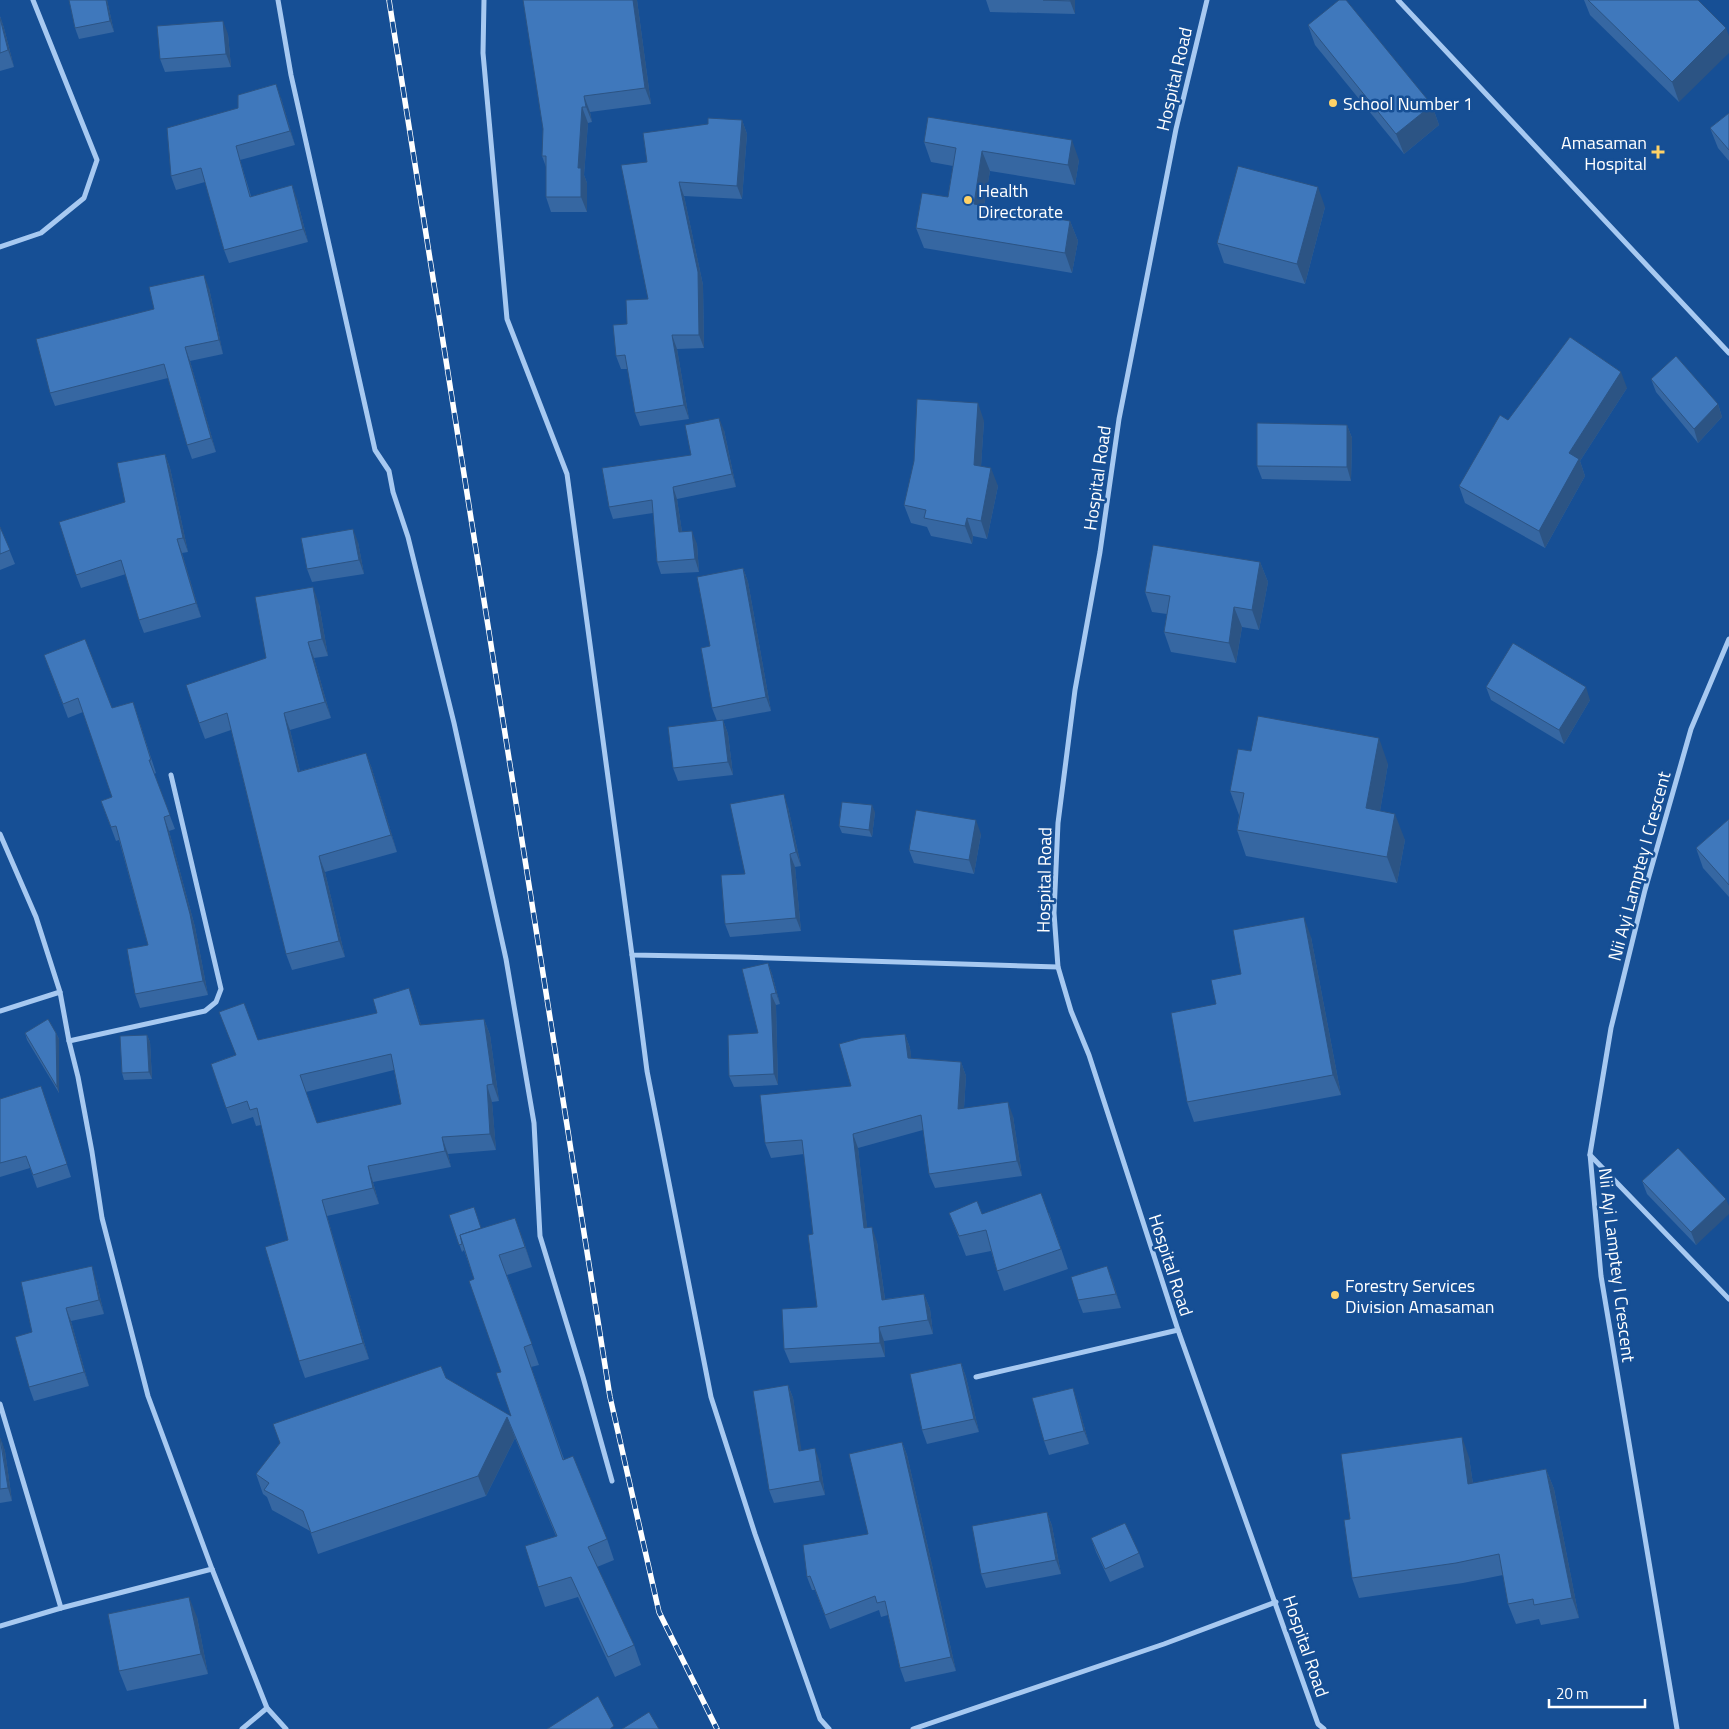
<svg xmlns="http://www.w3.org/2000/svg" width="1729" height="1729" font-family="'Titillium Web',sans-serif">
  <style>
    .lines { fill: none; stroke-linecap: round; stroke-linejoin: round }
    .street { stroke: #a7c9f1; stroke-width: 5 }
    .rail-casing { stroke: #fff; stroke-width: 5.5 }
    .rail { stroke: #164f95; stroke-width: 4; stroke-dasharray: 11; stroke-linecap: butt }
    .wall { fill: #3667a2; fill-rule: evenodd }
    .shaded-wall { fill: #2c5484 }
    .building { fill: #3f78bc; stroke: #2c5484; fill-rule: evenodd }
    .poi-dot { fill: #ffd267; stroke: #164f95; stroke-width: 2 }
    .labels { text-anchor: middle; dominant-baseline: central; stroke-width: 5; stroke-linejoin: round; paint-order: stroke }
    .street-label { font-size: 18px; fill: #fff; stroke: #164f95 }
    .poi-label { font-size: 18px; fill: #fff; stroke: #164f95; text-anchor: start }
  </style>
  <rect width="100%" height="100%" fill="#164f95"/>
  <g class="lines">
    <!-- street -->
    <g class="street">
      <path d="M278 0 291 75 375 450 389 471 393 492 408 537 454 723 506 959 534 1123 540 1236 583 1377 612 1481"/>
      <path d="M484 0 483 53 507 319 567 474 632 955 740 957 1058 967"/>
      <path d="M1207 0 1176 129 1119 419 1100 552 1075 690 1058 823 1054 913 1058 967 1071 1011 1089 1055 1178 1330 1318 1724 1324 1729"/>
      <path d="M1398 0 1729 353"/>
      <path d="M0 247 41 233 84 198 97 160 33 0"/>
      <path d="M0 834 36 917 60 992 69 1041 78 1077 92 1152 102 1218 148 1396 212 1569 267 1708 286 1729"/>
      <path d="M632 955 647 1071 711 1397 755 1534 820 1719 829 1729"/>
      <path d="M0 1011 60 992"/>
      <path d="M69 1041 205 1011 216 1002 221 989 171 775"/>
      <path d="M1590 1155 1729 1299"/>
      <path d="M976 1377 1178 1330"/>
      <path d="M0 1404 61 1608"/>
      <path d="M0 1626 61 1608 212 1569"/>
      <path d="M242 1729 267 1708"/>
      <path d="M913 1729 1164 1644 1276 1602"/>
      <path d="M1677 1729 1601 1276 1590 1154 1611 1028 1645 890 1691 729 1729 639"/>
    </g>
    <!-- rail casing -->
    <g class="rail-casing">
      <path id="rail" d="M389 0 610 1397 659 1612 717 1729"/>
    </g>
    <!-- rail -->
    <use href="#rail" class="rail"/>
  </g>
  <!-- wall -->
  <g class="wall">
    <path d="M107 0 114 32 79 39 75 28Z"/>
    <path d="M637 0 651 104 590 112 592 122 588 123 584 175 587 183V212H551L546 197V167L542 156Z"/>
    <path d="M986 0H1075V14L990 12Z"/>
    <path d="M1584 0H1698L1679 102 1590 15Z"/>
    <path d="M0 16 4 28 14 67 0 71Z"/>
    <path d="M1308 25 1432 105 1439 125 1404 154 1315 45Z"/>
    <path d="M228 34 231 67 165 72 160 59Z"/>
    <path d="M281 98 295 145 240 160 251 196 297 199 308 242 229 263 224 250 205 182 176 190 171 176Z"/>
    <path d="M1729 113V161L1718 148 1710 128Z"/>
    <path d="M742 120 747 134 742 199 684 196 703 285 704 348 677 349 689 419 640 426 635 413 628 369H621L616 356 627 324 648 299 647 162Z"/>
    <path d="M924 142 1079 160 1075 185 990 171 984 206 1070 221 1078 241 1072 273 924 248 916 228 948 197 953 166 931 162Z"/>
    <path d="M1325 207 1305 284 1224 263 1217 243Z"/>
    <path d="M209 288 223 354 190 361 216 452 192 459 187 445 168 378 55 406 50 393 154 309Z"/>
    <path d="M1651 379 1718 404 1722 417 1698 443 1656 392Z"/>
    <path d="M1627 388 1580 461 1585 476 1545 548 1465 503 1459 486 1508 420Z"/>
    <path d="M984 421 981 466 998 486 987 539 973 536 972 544 931 536 927 527 911 523 904 505Z"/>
    <path d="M1347 425 1352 438 1351 481 1262 479 1257 466Z"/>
    <path d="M724 430 736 487 677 499 682 532 697 544 699 572 661 574 657 562 653 513 613 519 609 507 691 455Z"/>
    <path d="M165 454 170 468 188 552 182 553 201 617 144 633 139 620 126 574 81 588 76 575 125 502Z"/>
    <path d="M0 527 15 564 0 570Z"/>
    <path d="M358 542 364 574 312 582 307 569Z"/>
    <path d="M1260 562 1268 582 1259 630 1242 627 1236 663 1171 652 1164 632 1167 614 1152 612 1145 592Z"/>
    <path d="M743 568 748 582 771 711 717 721 712 708Z"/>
    <path d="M319 604 328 656 314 658 331 718 290 730 300 771 366 753 372 769 397 852 325 872 345 957 292 970 286 954 231 730 205 739 199 723 266 658Z"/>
    <path d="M44 655 112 708 133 702 156 773 154 774 175 829 169 831 195 927 208 995 140 1008 135 994 148 945 119 840 116 841 101 801 112 797 83 712 68 718Z"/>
    <path d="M1486 687 1590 700 1564 744 1491 700Z"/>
    <path d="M723 720 728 734 733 775 678 781 673 768Z"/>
    <path d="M1251 751 1388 764 1380 811 1405 840 1397 883 1246 856 1237 830 1239 815 1230 791Z"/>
    <path d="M788 807 801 866 795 867 801 931 730 937 725 924 745 874Z"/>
    <path d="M875 812 872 837 842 833 839 826Z"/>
    <path d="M1729 819V897L1703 868 1696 848Z"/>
    <path d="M981 834 974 874 914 863 909 850Z"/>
    <path d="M1311 937 1341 1095 1194 1122 1187 1102 1216 1004 1241 974Z"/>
    <path d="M768 963 772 974 780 1004 776 1005 778 1085 734 1087 729 1076 758 1033Z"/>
    <path d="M415 1005 421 1025 484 1019 490 1035 499 1101 492 1102 496 1150 448 1154 451 1167 373 1182 379 1204 327 1216 369 1359 305 1378 299 1361 288 1240 261 1125 256 1126 253 1117 232 1124 211 1064 235 1055 258 1040ZM394 1070 401 1104 317 1123 306 1092Z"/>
    <path d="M25 1033H56L59 1039V1093L27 1040Z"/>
    <path d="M905 1034 910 1048 911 1058 961 1062 966 1076 964 1108 1013 1116 1022 1176 935 1188 929 1174 923 1130 858 1148 867 1228 877 1242 885 1299 924 1294 930 1309 933 1334 884 1341 885 1357 790 1363 784 1349 817 1307 813 1234 804 1154 771 1158 765 1143 851 1086Z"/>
    <path d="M147 1035 150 1042 152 1079 124 1080 122 1073Z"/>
    <path d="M45 1098 71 1177 37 1188 30 1168 0 1177V1099Z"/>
    <path d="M1642 1181 1729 1206 1696 1245 1647 1194Z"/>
    <path d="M949 1213 982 1214 1049 1213 1068 1269 1004 1291 997 1271 991 1251 966 1256Z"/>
    <path d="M449 1215 481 1228 523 1239 532 1267 507 1275 539 1365 531 1367 564 1459 607 1539 614 1560 597 1567 634 1645 641 1665 615 1677 578 1597 545 1607 538 1587 556 1536 515 1438 486 1496 318 1554 310 1531 272 1510 267 1497 263 1494 256 1474 446 1378 511 1416 501 1372 474 1279 464 1250 462 1252Z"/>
    <path d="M1112 1279 1121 1308 1083 1313 1078 1300Z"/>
    <path d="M96 1280 104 1314 71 1321 89 1386 34 1401 29 1387 32 1332Z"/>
    <path d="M961 1363 966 1377 979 1432 927 1444 922 1430Z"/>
    <path d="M788 1385 793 1398 801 1451 820 1462 825 1495 774 1503 769 1490Z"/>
    <path d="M1077 1401 1089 1444 1049 1455 1044 1441Z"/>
    <path d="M0 1438 5 1451 12 1501 0 1503Z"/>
    <path d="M902 1442 907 1455 956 1671 905 1682 900 1668 888 1615 881 1617 879 1610 830 1629 815 1590H812L807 1577 868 1534Z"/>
    <path d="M1469 1457 1473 1484 1546 1469 1554 1489 1579 1618 1541 1625 1539 1619 1516 1624 1508 1604 1503 1575 1463 1583 1359 1598 1352 1578 1350 1519Z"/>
    <path d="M1047 1512 1052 1526 1061 1574 986 1588 981 1574Z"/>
    <path d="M1091 1538 1139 1553 1144 1567 1110 1582 1096 1552Z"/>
    <path d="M197 1617 208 1674 127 1691 119 1671Z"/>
  </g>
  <!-- shaded-wall -->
  <g class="shaded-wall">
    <path d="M106 0H107L114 32 110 21Z"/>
    <path d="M633 0H637L651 104 645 88Z"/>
    <path d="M1070 0H1075V14L1070 1Z"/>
    <path d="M0 16 4 28 14 67 8 50Z"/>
    <path d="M223 21 228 34 231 67 226 54Z"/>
    <path d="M1726 28 1729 36V53L1679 102 1672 82Z"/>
    <path d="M276 84 281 98 295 145 290 131Z"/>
    <path d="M584 96 590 112 592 122 586 107Z"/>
    <path d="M1432 105 1439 125 1404 154 1396 134Z"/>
    <path d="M582 107 588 123 584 175 587 183V212L581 197 578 168Z"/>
    <path d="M742 120 747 134 742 199 737 186Z"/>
    <path d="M1072 140 1079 160 1075 185 1068 165Z"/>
    <path d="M982 151 990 171 981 224 974 204Z"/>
    <path d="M679 182 684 196 703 285 704 348 699 335Z"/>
    <path d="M292 185 297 199 308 242 303 229Z"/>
    <path d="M1318 187 1325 207 1305 284 1297 264Z"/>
    <path d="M1070 221 1078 241 1072 273 1065 253Z"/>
    <path d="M204 275 209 288 223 354 219 340Z"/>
    <path d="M672 335 677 349 689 419 684 405Z"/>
    <path d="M185 347 190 361 216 452 211 438Z"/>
    <path d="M1621 372 1627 388 1580 461 1585 476 1545 548 1539 531 1569 453Z"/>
    <path d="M978 403 984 421 980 483 974 465Z"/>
    <path d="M1718 404 1722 417 1698 443 1694 429Z"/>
    <path d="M719 418 724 430 736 487 732 474Z"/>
    <path d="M1347 425 1352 438 1351 481 1347 467Z"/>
    <path d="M165 454 170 468 188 552 183 538Z"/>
    <path d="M991 468 998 486 987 539 981 521Z"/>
    <path d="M673 487 677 499 684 545 679 532Z"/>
    <path d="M967 518 973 536 972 544 965 526Z"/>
    <path d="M353 529 358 542 364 574 359 560Z"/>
    <path d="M692 531 697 544 699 572 695 559Z"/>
    <path d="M177 539 182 553 201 617 196 603Z"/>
    <path d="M1260 562 1268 582 1259 630 1252 610Z"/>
    <path d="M743 568 748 582 771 711 766 697Z"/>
    <path d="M313 587 319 604 328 656 322 639Z"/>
    <path d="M1234 607 1242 627 1236 663 1229 643Z"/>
    <path d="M308 642 314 658 331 718 325 702Z"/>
    <path d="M1586 687 1590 700 1564 744 1559 730Z"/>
    <path d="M284 713 290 730 304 788 298 772Z"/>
    <path d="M723 720 728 734 733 775 728 762Z"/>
    <path d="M1379 738 1388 764 1376 835 1366 808Z"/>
    <path d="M366 753 372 769 397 852 391 835Z"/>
    <path d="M784 794 788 807 801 866 796 852Z"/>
    <path d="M872 805 875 812 872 837 869 830Z"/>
    <path d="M1395 814 1405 840 1397 883 1387 857Z"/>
    <path d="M164 817 169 831 195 927 208 995 203 981Z"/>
    <path d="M976 820 981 834 974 874 969 860Z"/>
    <path d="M790 854 795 867 801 931 796 918Z"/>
    <path d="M319 856 325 872 345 957 339 941Z"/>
    <path d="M1304 917 1311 937 1341 1095 1333 1075Z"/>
    <path d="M768 963 772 974 780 1004 776 993Z"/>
    <path d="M409 988 415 1005 426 1042 420 1025Z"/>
    <path d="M771 994 776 1005 778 1085 774 1074Z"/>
    <path d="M484 1019 490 1035 499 1101 493 1084Z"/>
    <path d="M56 1033 59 1039V1093L57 1087Z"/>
    <path d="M905 1034 910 1048 913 1072 908 1058Z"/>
    <path d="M147 1035 150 1042 152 1079 149 1072Z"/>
    <path d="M961 1062 966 1076 963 1123 958 1109Z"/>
    <path d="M487 1085 492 1102 496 1150 490 1134Z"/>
    <path d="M1008 1102 1013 1116 1022 1176 1017 1161Z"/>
    <path d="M853 1134 858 1148 869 1243 864 1228Z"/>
    <path d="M442 1137 448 1154 451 1167 445 1151Z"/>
    <path d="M368 1166 373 1182 379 1204 373 1188Z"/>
    <path d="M1726 1199 1729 1206V1214L1696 1245 1691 1232Z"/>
    <path d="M322 1200 327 1216 369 1359 363 1343Z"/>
    <path d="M515 1218 523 1239 532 1267 525 1247Z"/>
    <path d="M872 1227 877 1242 887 1314 882 1300Z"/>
    <path d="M92 1266 96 1280 104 1314 99 1300Z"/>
    <path d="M1107 1266 1112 1279 1121 1308 1116 1294Z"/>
    <path d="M924 1294 930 1309 933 1334 928 1320Z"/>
    <path d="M66 1308 71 1321 89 1386 84 1372Z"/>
    <path d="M879 1327 884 1341 885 1357 880 1343Z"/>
    <path d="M961 1363 966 1377 979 1432 974 1419Z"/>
    <path d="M788 1385 793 1398 804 1465 799 1451Z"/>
    <path d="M1073 1388 1077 1401 1089 1444 1084 1431Z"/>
    <path d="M507 1417 515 1438 486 1496 478 1476Z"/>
    <path d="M1462 1437 1469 1457 1476 1504 1468 1484Z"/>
    <path d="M1 1438 5 1451 12 1501 8 1488Z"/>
    <path d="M902 1442 907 1455 956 1671 951 1657Z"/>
    <path d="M815 1448 820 1462 825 1495 820 1481Z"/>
    <path d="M1546 1469 1554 1489 1579 1618 1572 1598Z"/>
    <path d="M1047 1512 1052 1526 1061 1574 1056 1560Z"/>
    <path d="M189 1597 197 1617 208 1674 201 1654Z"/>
  </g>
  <!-- building -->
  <g class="building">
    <path d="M69 0H106L110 21 75 28Z"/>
    <path d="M523 0H633L645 88 584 96 586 107H582L578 168H581V197H546V156H542L543 129Z"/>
    <path d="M1043 0H1070V1Z"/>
    <path d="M1339 0H1346L1432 105 1396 134 1308 25Z"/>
    <path d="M1588 0H1698L1726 28 1672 82Z"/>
    <path d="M0 18 8 50 0 53Z"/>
    <path d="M223 21 226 54 160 59 157 26Z"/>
    <path d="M276 84 290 131 236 146 250 197 292 185 303 229 224 250 201 168 171 176 167 128 238 108V95Z"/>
    <path d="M1729 113V150L1710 128Z"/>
    <path d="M928 117 1072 140 1068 165 982 151 974 204 1070 221 1065 253 916 228 922 193 948 197 956 148 924 142Z"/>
    <path d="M708 118 742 120 737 186 679 182 698 272 699 335H672L684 405 635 413 625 355 616 356 613 325 627 324 626 300 648 299 621 165 647 162 643 133 708 124Z"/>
    <path d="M1238 166 1318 187 1297 264 1217 243Z"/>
    <path d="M204 275 219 340 185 347 211 438 187 445 164 364 50 393 36 339 154 309 149 287Z"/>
    <path d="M1570 337 1621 372 1569 453 1579 459 1539 531 1459 486 1500 415 1508 420Z"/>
    <path d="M1676 356 1718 404 1694 429 1651 379Z"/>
    <path d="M917 399 978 403 974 465 991 468 981 521 967 518 965 526 924 518 926 510 904 505 914 461Z"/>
    <path d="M719 418 732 474 673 487 679 532 692 531 695 559 657 562 652 500 609 507 602 468 691 455 685 425Z"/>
    <path d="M1257 423 1347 425V467L1257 466Z"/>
    <path d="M165 454 183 538 177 539 196 603 139 620 121 560 76 575 59 522 125 502 117 463Z"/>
    <path d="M0 527 10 550 0 554Z"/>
    <path d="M353 529 359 560 307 569 301 538Z"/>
    <path d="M1153 545 1260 562 1252 610 1234 607 1229 643 1164 632 1170 596 1145 592Z"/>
    <path d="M743 568 766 697 712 708 701 648 710 646 697 577Z"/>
    <path d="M313 587 322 639 308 642 325 702 284 713 298 772 366 753 391 835 319 856 339 941 286 954 227 713 199 723 186 685 266 658 255 597Z"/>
    <path d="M85 639 112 708 133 702 151 760H149L170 815 164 817 190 914 203 981 135 994 127 949 148 945 116 826 111 827 101 801 112 797 78 698 63 704 44 655Z"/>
    <path d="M1513 643 1586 687 1559 730 1486 687Z"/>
    <path d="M1258 716 1379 738 1366 808 1395 814 1387 857 1237 830 1244 793 1230 791 1238 749 1251 751Z"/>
    <path d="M723 720 728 762 673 768 668 727Z"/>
    <path d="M784 794 796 852 790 854 796 918 725 924 721 875 745 874 730 804Z"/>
    <path d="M842 802 872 805 869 830 839 826Z"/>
    <path d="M916 810 976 820 969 860 909 850Z"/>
    <path d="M1729 819V885L1696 848Z"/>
    <path d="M1304 917 1333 1075 1187 1102 1171 1013 1216 1004 1211 980 1241 974 1233 930Z"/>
    <path d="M768 963 776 993 771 994 774 1074 729 1076 728 1035 758 1033 742 969Z"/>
    <path d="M409 988 420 1025 484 1019 493 1084 487 1085 490 1134 442 1137 445 1151 368 1166 373 1188 322 1200 363 1343 299 1361 265 1247 288 1240 257 1108 250 1110 247 1101 226 1108 211 1064 236 1055 219 1012 244 1003 258 1040 377 1013 373 999ZM391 1054 401 1104 317 1123 300 1075Z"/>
    <path d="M48 1019 56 1033 57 1087 25 1033Z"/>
    <path d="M905 1034 908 1058 961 1062 958 1109 1008 1102 1017 1161 929 1174 921 1115 853 1134 864 1228 872 1227 882 1300 924 1294 928 1320 879 1327 880 1343 784 1349 782 1309 817 1307 808 1235 813 1234 802 1140 765 1143 760 1095 851 1086 839 1044 861 1038Z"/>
    <path d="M147 1035 149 1072 122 1073 120 1036Z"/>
    <path d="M41 1086 67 1164 33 1175 26 1156 0 1163V1099Z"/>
    <path d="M1678 1148 1726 1199 1691 1232 1642 1181Z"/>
    <path d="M1041 1193 1061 1249 997 1271 986 1230 959 1236 949 1213 977 1201 982 1214Z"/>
    <path d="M474 1207 481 1228 460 1235 462 1244 459 1245 449 1215Z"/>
    <path d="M515 1218 525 1247 499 1255 532 1344 524 1347 563 1460 573 1456 607 1539 588 1547 634 1645 608 1657 571 1577 538 1587 525 1546 557 1536 507 1417 478 1476 311 1533 303 1511 264 1490 269 1483 256 1474 280 1443 273 1424 441 1366 446 1378 511 1416 496 1373 501 1372 469 1281 474 1279 460 1235Z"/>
    <path d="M92 1266 99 1300 66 1308 84 1372 29 1387 15 1337 32 1332 21 1282Z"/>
    <path d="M1107 1266 1116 1294 1078 1300 1071 1277Z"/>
    <path d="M961 1363 974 1419 922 1430 910 1374Z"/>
    <path d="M788 1385 799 1451 815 1448 820 1481 769 1490 753 1391Z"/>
    <path d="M1073 1388 1084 1431 1044 1441 1032 1398Z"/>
    <path d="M1462 1437 1468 1484 1546 1469 1572 1598 1534 1605 1533 1599 1508 1604 1499 1554 1456 1563 1352 1578 1344 1520 1350 1519 1341 1454Z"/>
    <path d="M0 1438 8 1488 0 1489Z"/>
    <path d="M902 1442 951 1657 900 1668 885 1601 877 1603 875 1596 825 1615 810 1576 807 1577 803 1545 868 1534 849 1454Z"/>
    <path d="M1047 1512 1056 1560 981 1574 972 1526Z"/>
    <path d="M1125 1523 1139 1553 1105 1569 1091 1538Z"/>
    <path d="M189 1597 201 1654 119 1671 108 1614Z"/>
    <path d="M598 1696 614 1726 610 1729H547Z"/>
    <path d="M649 1712 659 1729H622Z"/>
  </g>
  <!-- markers -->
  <g class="poi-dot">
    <circle cx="1333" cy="103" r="5"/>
    <path d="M1655.5 144.5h5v5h5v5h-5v5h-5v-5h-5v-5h5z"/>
    <circle cx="968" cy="200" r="5"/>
    <circle cx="1335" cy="1295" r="5"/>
  </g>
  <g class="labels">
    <!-- street labels -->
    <g class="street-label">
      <text transform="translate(1174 79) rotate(-77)">Hospital Road</text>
      <text transform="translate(1097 478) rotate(-82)">Hospital Road</text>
      <text transform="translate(1639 866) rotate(-75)">Nii Ayi Lamptey I Crescent</text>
      <text transform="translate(1044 880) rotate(-89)">Hospital Road</text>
      <text transform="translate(1171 1265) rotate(72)">Hospital Road</text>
      <text transform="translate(1617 1265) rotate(83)">Nii Ayi Lamptey I Crescent</text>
      <text transform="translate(1306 1646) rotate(71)">Hospital Road</text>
    </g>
    <!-- poi labels -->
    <g class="poi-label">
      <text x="1343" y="103">School Number 1</text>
      <text x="1647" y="142" text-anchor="end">Amasaman<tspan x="1647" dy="21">Hospital</tspan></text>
      <text x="978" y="190">Health<tspan x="978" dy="21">Directorate</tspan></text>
      <text x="1345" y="1285">Forestry Services<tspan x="1345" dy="21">Division Amasaman</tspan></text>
    </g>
  </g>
  <!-- scale -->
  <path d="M1549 1699v8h96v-8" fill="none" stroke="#ffffff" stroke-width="2.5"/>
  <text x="1556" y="1699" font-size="15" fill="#ffffff" stroke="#164f95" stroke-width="4" paint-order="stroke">20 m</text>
</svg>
